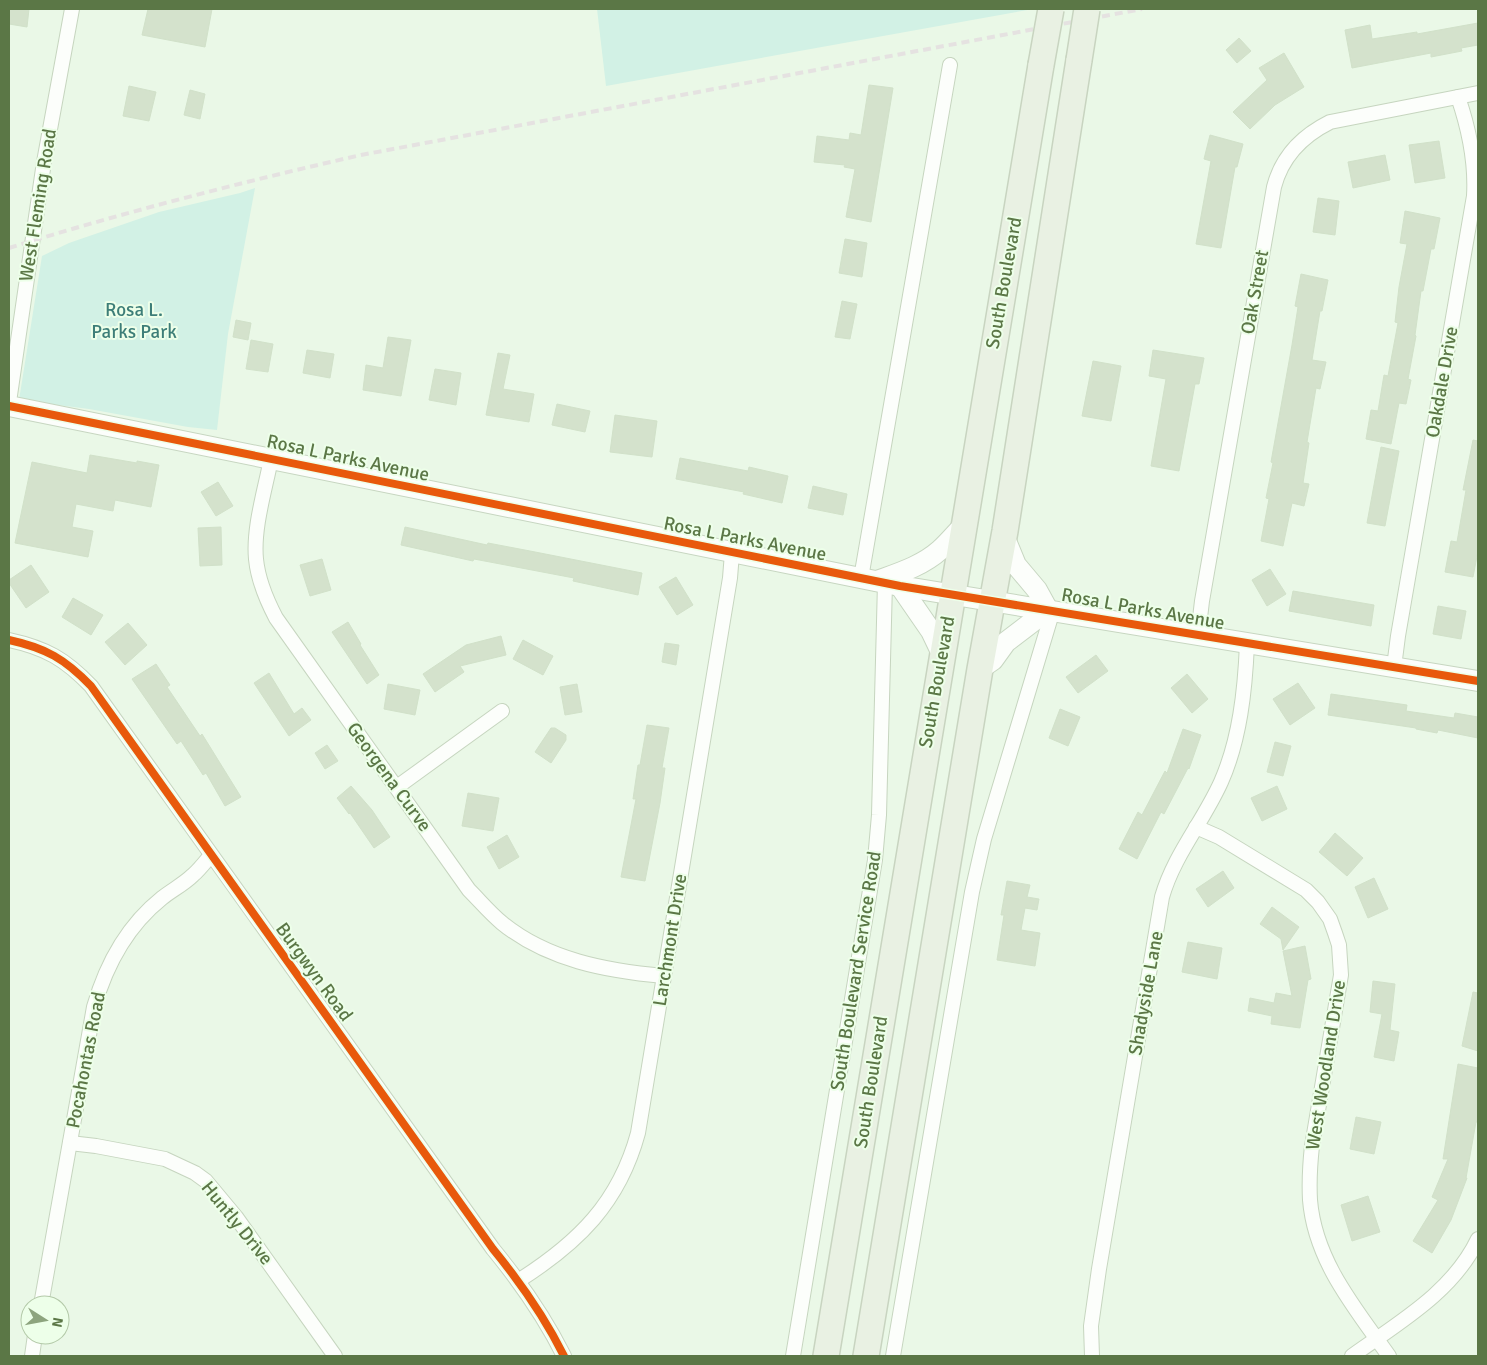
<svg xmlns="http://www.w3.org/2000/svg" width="1487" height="1365" font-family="Signika,sans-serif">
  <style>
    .green { fill: #d2f1e5 }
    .building { fill: #d4e2cc; stroke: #d1e1c9 }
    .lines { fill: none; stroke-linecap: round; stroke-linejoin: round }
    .street-casing { stroke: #c6d5bf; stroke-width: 16 }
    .secondary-casing { stroke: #c7d6c1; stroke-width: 22 }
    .highway-casing { stroke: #c8d4c0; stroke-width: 28 }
    .street { stroke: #fcfefb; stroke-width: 14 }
    .secondary { stroke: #fcfefb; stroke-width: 20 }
    .highway { stroke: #e9f1e3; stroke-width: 25 }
    .rail { stroke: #e5e2e1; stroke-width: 4; stroke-dasharray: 8 5; stroke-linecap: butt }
    .highway-bridge-casing { stroke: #c8d4c0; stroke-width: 28; stroke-linecap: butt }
    .highway-bridge { stroke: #e9f1e3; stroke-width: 25 }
    .cycleway-casing { stroke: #edffe9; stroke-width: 11 }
    .cycleway { stroke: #e8590c; stroke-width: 8 }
    .labels { text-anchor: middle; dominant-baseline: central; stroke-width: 4; stroke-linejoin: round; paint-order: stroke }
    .street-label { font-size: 19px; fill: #5b7746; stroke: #edffe9 }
    .park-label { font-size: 19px; fill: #3d7e78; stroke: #edffe9 }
  </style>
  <rect width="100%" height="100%" fill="#eaf8e7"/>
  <!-- green -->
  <g class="green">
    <path d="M597 9H1033L606 86Z"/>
    <path d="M255 188 228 334 217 430 188 427 89 409 19 400 42 256 69 243 159 212 240 193Z"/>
  </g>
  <!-- building -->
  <g class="building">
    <path d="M9 9H29L27 27 9 24Z"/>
    <path d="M148 9H212L205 47 142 35Z"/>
    <path d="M1478 23V45L1461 48 1462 51 1431 57V53L1352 68 1345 30 1370 25 1372 39 1417 32V34Z"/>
    <path d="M1239 38 1251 51 1237 63 1226 50Z"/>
    <path d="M1284 53 1304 87 1275 105 1250 129 1233 112 1267 80 1259 68Z"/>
    <path d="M869 85 893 88 871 222 846 217 855 169 844 167 845 165 814 162 817 136 849 140 850 133 861 135Z"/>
    <path d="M129 86 156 92 149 121 123 116Z"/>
    <path d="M190 90 205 94 200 119 184 115Z"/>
    <path d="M1210 135 1243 144 1237 167H1235L1221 248 1196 244 1211 161 1204 159Z"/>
    <path d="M1439 141 1445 178 1415 183 1409 145Z"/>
    <path d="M1385 155 1390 180 1353 188 1348 162Z"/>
    <path d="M1318 198 1339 201 1335 235 1313 232Z"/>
    <path d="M1405 211 1440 218 1434 249H1431L1423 291H1421L1415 335 1416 336 1408 379 1411 380 1406 404 1399 403 1391 444 1366 439 1371 410 1378 411 1384 375 1388 376 1398 323 1395 322 1399 287 1407 244 1400 243Z"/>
    <path d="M845 239 867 243 862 277 839 273Z"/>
    <path d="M1301 274 1328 280 1322 311H1320L1312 360 1326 362 1320 389 1316 388 1307 442 1309 443 1303 483 1309 484 1304 506 1292 503 1283 546 1261 541 1269 499 1266 498 1273 463 1271 462 1292 345 1298 307 1295 306Z"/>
    <path d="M842 301 857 304 850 339 835 337Z"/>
    <path d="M236 320 251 323 248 340 233 337Z"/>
    <path d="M388 337 411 340 401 396 363 390 366 365 383 368Z"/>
    <path d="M251 340 273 344 268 372 246 369Z"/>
    <path d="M307 350 334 354 330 378 303 373Z"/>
    <path d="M1153 350 1204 358 1199 384H1195L1179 471 1151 466 1166 379 1149 376Z"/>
    <path d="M498 353 510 355 503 389 534 394 529 422 486 415Z"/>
    <path d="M1093 361 1121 366 1111 421 1082 416Z"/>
    <path d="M435 369 461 373 456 405 429 400Z"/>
    <path d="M557 404 590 411 585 432 552 425Z"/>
    <path d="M615 415 657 421 652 457 610 452Z"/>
    <path d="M1473 440 1478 441V551L1473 577 1445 572 1451 541 1457 542 1466 490H1463Z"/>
    <path d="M1381 447 1399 451 1385 526 1367 523Z"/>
    <path d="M90 455 137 463V461L159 465 151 507 115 500 113 511 76 504 72 527 93 531 88 557 15 543 32 462 87 473Z"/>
    <path d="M680 458 748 471 749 467 788 476 782 503 743 494 744 492 676 479Z"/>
    <path d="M218 482 233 506 216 516 201 492Z"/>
    <path d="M813 486 847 494 843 515 808 508Z"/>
    <path d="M221 527 222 565 200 566 198 528Z"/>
    <path d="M405 527 487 545 488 543 530 551 642 573 638 595 573 581 574 578 474 559 473 561 401 545Z"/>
    <path d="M322 559 331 590 310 596 300 565Z"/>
    <path d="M31 565 49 592 26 608 9 583V580Z"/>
    <path d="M1270 569 1286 594 1267 606 1252 580Z"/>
    <path d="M676 577 693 605 677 615 659 587Z"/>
    <path d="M1293 591 1374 605 1371 626 1289 611Z"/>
    <path d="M73 598 103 615 91 635 62 617Z"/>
    <path d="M1438 606 1466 611 1461 639 1433 634Z"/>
    <path d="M348 622 361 644 360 645 379 675 367 684 332 632Z"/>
    <path d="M128 623 147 645 125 665 105 642Z"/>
    <path d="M501 636 506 655 460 666 464 672 435 692 423 674 466 645Z"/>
    <path d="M523 640 553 656 543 675 513 659Z"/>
    <path d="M665 643 679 645 676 665 662 662Z"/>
    <path d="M1096 655 1108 671 1078 693 1066 677Z"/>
    <path d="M156 664 170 685 167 687 200 736 202 734 241 797 225 806 206 773 203 775 181 741 177 744 132 679Z"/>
    <path d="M269 673 294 714 302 708 311 720 289 736 254 683Z"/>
    <path d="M1187 674 1208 699 1192 713 1171 688Z"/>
    <path d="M1298 683 1315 708 1290 725 1273 699Z"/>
    <path d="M388 684 420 690 415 715 384 709Z"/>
    <path d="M577 684 582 712 565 715 560 687Z"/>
    <path d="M1331 694 1407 705 1406 711 1454 718 1455 713 1478 717V738L1438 730 1437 733 1416 729V728L1328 715Z"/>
    <path d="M1060 709 1080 717 1068 746 1049 738Z"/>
    <path d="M647 725 669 728 662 768H665L660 803 645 881 621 877 636 799H633L638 765H640Z"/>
    <path d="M551 728H555L566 735V740L551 763 535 752Z"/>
    <path d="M1183 729 1201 735 1189 769 1188 768 1164 814 1161 812 1137 859 1119 849 1138 812 1142 815 1165 771 1167 773Z"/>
    <path d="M1275 742 1291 746 1283 776 1267 772Z"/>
    <path d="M327 745 338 761 325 769 315 753Z"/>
    <path d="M351 786 372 810 390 837 374 848 350 813 349 814 337 798Z"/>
    <path d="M1277 786 1287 809 1262 821 1251 798Z"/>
    <path d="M468 793 499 798 493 831 462 826Z"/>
    <path d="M1335 833 1363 858 1347 876 1319 852Z"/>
    <path d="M507 835 519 857 499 869 487 847Z"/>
    <path d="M1223 871 1234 888 1208 907 1196 889Z"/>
    <path d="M1374 878 1388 909 1368 918 1355 887Z"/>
    <path d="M1007 881 1030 885 1027 897 1039 899 1037 910 1025 908 1021 930 1040 933 1035 966 997 960 1004 915H1001Z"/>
    <path d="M1272 907 1299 927 1283 950 1281 939 1260 924Z"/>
    <path d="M1188 942 1222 948 1217 979 1182 972Z"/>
    <path d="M1305 946 1311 979 1308 980 1300 1028 1271 1024 1272 1016 1248 1011 1250 998 1274 1003 1276 993 1292 996 1283 951Z"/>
    <path d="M1373 981 1395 984 1390 1030 1399 1032 1394 1061 1374 1057 1382 1014 1370 1012Z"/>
    <path d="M1473 992 1478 993V1051L1462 1046Z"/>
    <path d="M1458 1064 1478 1068V1122H1476L1466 1178H1467L1451 1220 1432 1253 1413 1241 1438 1200 1432 1197 1448 1159H1443Z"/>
    <path d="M1356 1117 1381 1122 1374 1154 1350 1149Z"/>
    <path d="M1368 1196 1380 1232 1352 1241 1341 1205Z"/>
  </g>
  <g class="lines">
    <!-- street casing -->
    <g class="street-casing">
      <g id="street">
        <path d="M9 402 44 162 72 9"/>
        <path d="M271 459C265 490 253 528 256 559 258 580 266 599 276 618L469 890C480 901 490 913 502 923 547 960 607 971 664 976"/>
        <path d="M861 578 950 65"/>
        <path d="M1198 635 1202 601 1274 187C1282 156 1302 136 1330 122L1478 93"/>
        <path d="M9 640C46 648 65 659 91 686L493 1249C520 1282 545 1318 564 1356"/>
        <path d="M1394 667 1398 636 1474 196C1476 162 1469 129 1458 97"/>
        <path d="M397 787 502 711"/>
        <path d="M1196 827 1219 837 1306 890 1318 902 1330 919 1335 933 1339 945 1341 975 1312 1146C1310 1164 1309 1181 1310 1200 1315 1261 1355 1308 1389 1356"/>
        <path d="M70 1143 96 1146 165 1159 195 1173 206 1181 236 1217 335 1356"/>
        <path d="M518 1281C578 1243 619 1203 638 1133L730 578 732 553"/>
        <path d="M41 1305 94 1007C106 965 127 926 162 898 172 890 184 884 193 875 200 869 205 862 211 855"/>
        <path d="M32 1356 35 1335"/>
        <path d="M793 1356 875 860 879 815 885 583"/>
        <path d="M893 1356 972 892 984 839 1053 610"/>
        <path d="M1092 1356 1091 1326 1099 1269 1162 897C1174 855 1203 822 1221 782 1240 739 1245 690 1247 644"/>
        <path d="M1352 1356C1398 1323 1453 1292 1478 1239"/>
      </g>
    </g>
    <!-- secondary casing -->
    <g class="secondary-casing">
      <g id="secondary">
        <path d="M9 406 900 586 1478 681"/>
        <path d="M877 581C899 573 922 566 940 550 948 543 956 533 964 525"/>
        <path d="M900 586 931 631 942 654"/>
        <path d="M980 669 993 660 1006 642 1048 610 1037 590 1016 565 1004 536"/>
      </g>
    </g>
    <!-- highway casing -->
    <g class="highway-casing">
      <g id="highway">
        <path d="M826 1356 1041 65"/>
        <path d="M866 1356 980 669 1005 531 1079 60"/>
      </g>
    </g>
    <!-- street -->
    <use href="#street" class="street"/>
    <!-- secondary -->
    <use href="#secondary" class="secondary"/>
    <!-- highway -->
    <use href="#highway" class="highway"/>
    <!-- rail -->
    <path class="rail" d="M9 248C125 212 242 182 361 155L1142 9"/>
    <!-- highway-bridge casing -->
    <g class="highway-bridge-casing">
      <g id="highway-bridge">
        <path d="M1079 60 1087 9"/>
        <path d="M1041 65 1051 9"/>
      </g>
    </g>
    <!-- highway-bridge -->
    <use href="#highway-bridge" class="highway-bridge"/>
    <!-- cycleway casing -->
    <g class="cycleway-casing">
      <g id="cycleway">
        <path d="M9 406 900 586 1478 681"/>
        <path d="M9 640C46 648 65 659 91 686L493 1249C520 1282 545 1318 564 1356"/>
      </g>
    </g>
    <!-- cycleway -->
    <use href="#cycleway" class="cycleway"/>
  </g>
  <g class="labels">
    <!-- street labels -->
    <g class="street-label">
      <text transform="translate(38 205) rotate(-81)">West Fleming Road</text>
      <text transform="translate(1004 283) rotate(-80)">South Boulevard</text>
      <text transform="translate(1255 292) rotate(-80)">Oak Street</text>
      <text transform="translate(1442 382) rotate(-80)">Oakdale Drive</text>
      <text transform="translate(348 458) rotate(12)">Rosa L Parks Avenue</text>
      <text transform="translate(745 539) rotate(11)">Rosa L Parks Avenue</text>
      <text transform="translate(1143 609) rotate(10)">Rosa L Parks Avenue</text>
      <text transform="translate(937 682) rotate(-80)">South Boulevard</text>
      <text transform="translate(389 777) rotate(54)">Georgena Curve</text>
      <text transform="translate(670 940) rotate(-81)">Larchmont Drive</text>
      <text transform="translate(856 971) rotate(-81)">South Boulevard Service Road</text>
      <text transform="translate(314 972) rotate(54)">Burgwyn Road</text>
      <text transform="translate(1146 993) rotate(-80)">Shadyside Lane</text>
      <text transform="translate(86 1060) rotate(-79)">Pocahontas Road</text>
      <text transform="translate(1326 1065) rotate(-81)">West Woodland Drive</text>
      <text transform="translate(871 1082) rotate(-81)">South Boulevard</text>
      <text transform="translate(237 1223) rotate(51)">Huntly Drive</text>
    </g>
    <!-- park labels -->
    <g class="park-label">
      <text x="134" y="310">Rosa L.<tspan x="134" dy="22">Parks Park</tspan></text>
    </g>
  </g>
  <!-- border -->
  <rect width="1487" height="1365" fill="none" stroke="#5b7746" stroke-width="20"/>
  <!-- north arrow -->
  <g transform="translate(45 1320) rotate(101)"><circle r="24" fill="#edffe9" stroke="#b3c9a8"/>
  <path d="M0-4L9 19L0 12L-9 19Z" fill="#8da47e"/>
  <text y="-8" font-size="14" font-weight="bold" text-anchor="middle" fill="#5b7746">N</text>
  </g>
</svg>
